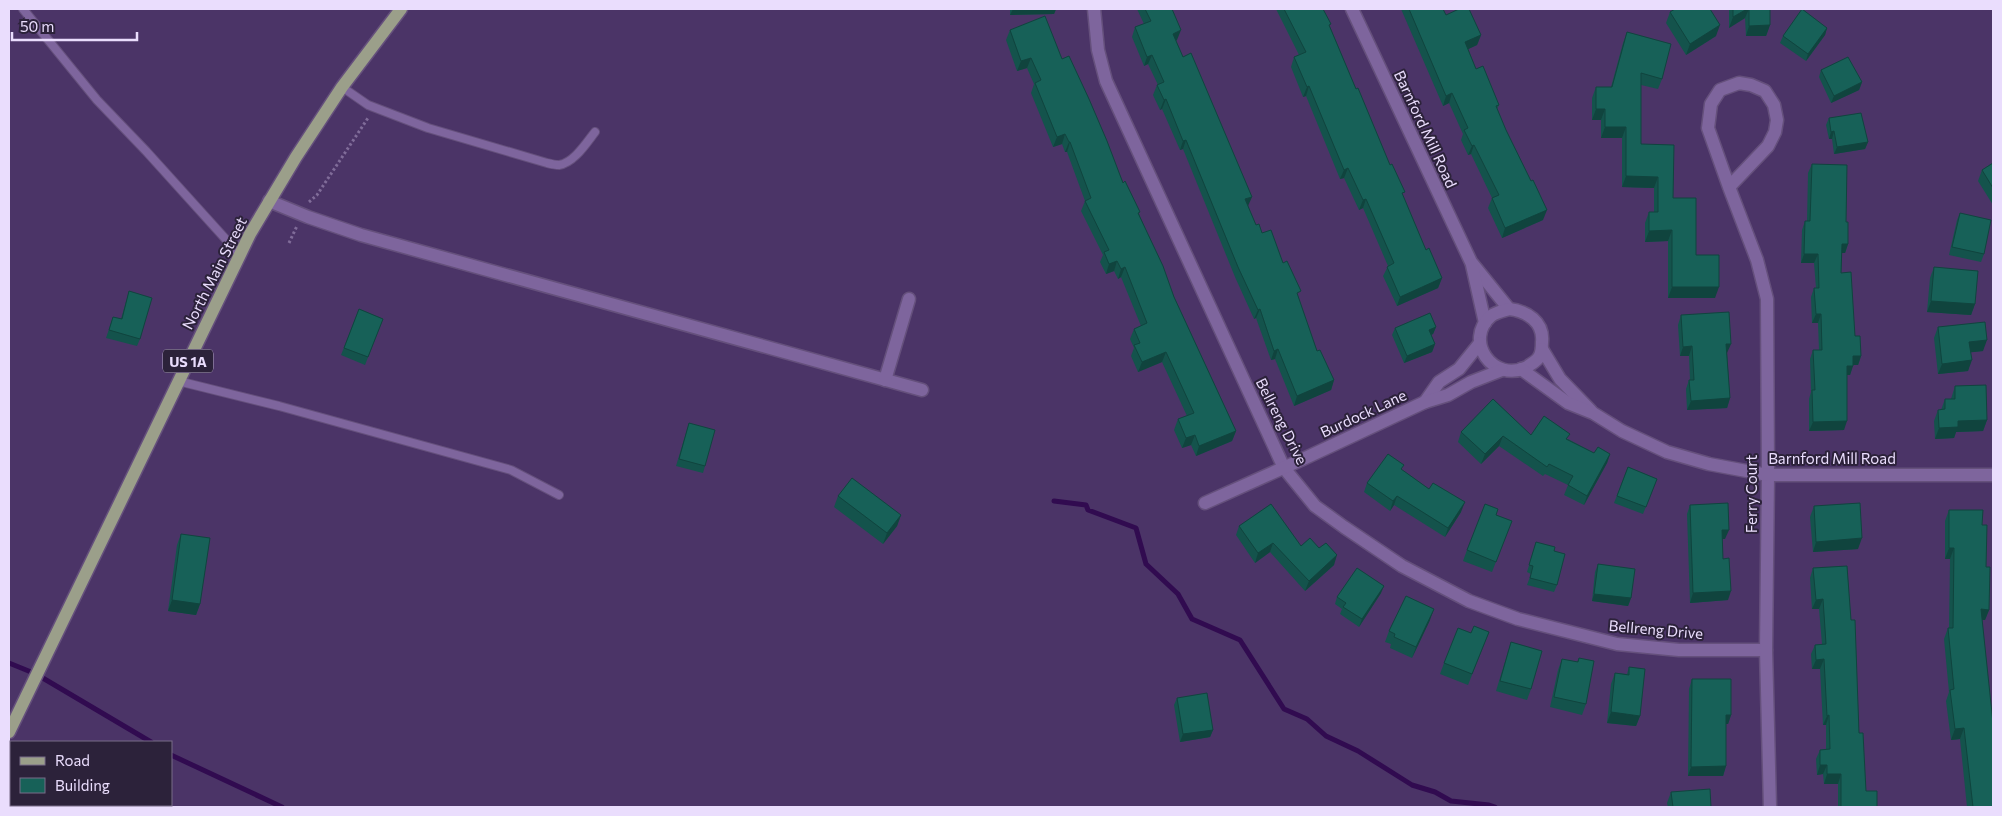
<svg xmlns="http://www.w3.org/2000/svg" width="2002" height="816" font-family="Commissioner,sans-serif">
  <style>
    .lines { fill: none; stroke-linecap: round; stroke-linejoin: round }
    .stream { stroke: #310b50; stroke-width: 5 }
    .service-casing { stroke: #65507c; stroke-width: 10 }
    .minor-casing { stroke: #65507c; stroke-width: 15 }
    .primary-casing { stroke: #65507c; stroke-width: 15 }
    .path { stroke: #806c99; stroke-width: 3; stroke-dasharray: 2.5 2.5; stroke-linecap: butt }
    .service { stroke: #7e659d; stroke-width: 8 }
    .minor { stroke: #7e659d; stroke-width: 12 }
    .primary { stroke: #9b9f8a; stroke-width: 12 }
    .wall { fill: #14534c }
    .shaded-wall { fill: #10443e }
    .building { fill: #176158; stroke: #10443e }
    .labels { text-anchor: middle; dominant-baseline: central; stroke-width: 4; stroke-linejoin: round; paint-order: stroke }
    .shield { fill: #2c223a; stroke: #b1a5c2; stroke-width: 1 }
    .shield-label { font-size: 14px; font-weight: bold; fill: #eaddfd }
    .street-label { font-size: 15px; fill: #eaddfd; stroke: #2c223a }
  </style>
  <rect width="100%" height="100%" fill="#4b3467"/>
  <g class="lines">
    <!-- stream -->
    <g class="stream">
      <path d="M1054 501 1086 505 1088 510 1136 528 1146 564 1178 594 1192 619 1240 640 1284 709 1307 719 1326 736 1358 751 1412 785 1435 792 1451 801 1489 805 1495 807"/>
      <path d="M9 663 36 674 151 742"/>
      <path d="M171 755 282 807"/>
    </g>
    <!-- service casing -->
    <g class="service-casing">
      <g id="service">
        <path d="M23 9 97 100 146 151 240 255"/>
        <path d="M342 87 368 105 428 128 547 163C551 164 556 165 559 165 574 163 587 142 595 132"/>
        <path d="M178 381 279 406 511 470 559 495"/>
      </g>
    </g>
    <!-- minor casing -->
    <g class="minor-casing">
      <g id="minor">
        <path d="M1094 9 1098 50 1106 81 1284 468 1315 506 1344 527 1402 566 1469 601 1518 619 1617 644 1679 650H1766"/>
        <path d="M1352 9 1471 262 1509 309"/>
        <path d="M1729 187 1768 146 1775 132 1777 120 1774 105 1765 91 1751 85 1739 83 1720 90 1711 104 1708 128 1729 187 1757 260 1767 299 1768 475 1766 650 1770 807"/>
        <path d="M269 201 308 217 361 235 922 390"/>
        <path d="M1472 265 1485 323"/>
        <path d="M1509 309C1527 311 1544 322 1542 342 1542 347 1542 353 1539 357 1537 361 1531 364 1527 367 1493 384 1463 340 1491 316 1496 312 1503 311 1509 309Z"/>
        <path d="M1542 349 1560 379 1591 411"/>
        <path d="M1521 369 1568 403 1593 413 1622 431 1667 452 1709 464 1768 475H1993"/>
        <path d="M885 380 909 299"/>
        <path d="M1425 402 1439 382 1459 369 1480 343"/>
        <path d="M1205 503 1301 460 1425 402 1448 395 1471 382 1502 370"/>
        <path d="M9 804 14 807"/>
      </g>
    </g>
    <!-- primary casing -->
    <g class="primary-casing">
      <path id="primary" d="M9 732 250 234 296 157 342 87 401 9"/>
    </g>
    <!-- path -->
    <g class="path">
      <path d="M309 202 317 195 368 118"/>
      <path d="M289 243 297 226"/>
    </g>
    <!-- service -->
    <use href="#service" class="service"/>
    <!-- minor -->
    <use href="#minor" class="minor"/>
    <!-- primary -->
    <use href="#primary" class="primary"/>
  </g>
  <!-- wall -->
  <g class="wall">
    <path d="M1010 9H1056L1054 14 1010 15Z"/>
    <path d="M1137 9H1172L1177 40 1176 41 1183 57 1256 225 1283 263 1298 298 1317 351 1334 380 1331 390 1294 406 1275 359 1271 360 1256 318 1254 319 1235 277 1183 149 1180 150 1162 109 1160 110 1153 95 1157 85H1158L1148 64 1144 66 1132 37 1135 27 1144 24Z"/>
    <path d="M1276 9H1323L1330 27 1356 89 1426 250 1442 278 1438 288 1397 306 1383 276 1388 266 1363 208 1359 210 1344 178 1340 179 1306 96 1303 97 1291 67 1294 57 1299 55Z"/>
    <path d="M1401 9H1443L1446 15 1481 35 1477 45 1468 49 1476 69 1499 105 1497 109 1543 220 1502 238 1488 208 1492 198 1471 154 1468 155 1461 140 1463 134 1449 103 1443 106Z"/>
    <path d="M1729 9H1770V25L1766 36H1746L1745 18 1729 28Z"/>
    <path d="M1670 12 1716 36 1686 55 1666 23Z"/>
    <path d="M1827 28 1825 35 1806 61 1780 43 1783 36Z"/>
    <path d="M1010 30 1062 59 1139 214 1174 297 1236 431 1232 441 1196 456 1191 445 1182 448 1174 430 1178 419 1187 416 1162 362 1138 372 1131 356 1134 348 1130 339 1134 329 1141 326 1121 277 1118 279 1114 271 1106 274 1100 262 1103 255 1081 211 1085 201 1067 152H1065L1062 144 1053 147 1031 93 1034 84 1027 68 1017 71 1006 40Z"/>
    <path d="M1627 32 1662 79 1658 89 1641 85V144L1673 198 1696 255 1715 298H1668V241L1645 242V223L1649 212H1654V188L1622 187V138H1601V120H1592V98L1596 87H1611L1623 43Z"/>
    <path d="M1821 70 1862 82 1859 90 1831 103 1819 77Z"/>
    <path d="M1829 118 1868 142 1865 149 1834 154 1832 139H1829L1826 125Z"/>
    <path d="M1993 163V205L1978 181 1982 170Z"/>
    <path d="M1812 164 1846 222 1848 244 1845 253H1842L1841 273 1855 336 1861 356 1858 365H1853L1850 375H1847L1844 430 1809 431V399L1811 392 1810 359 1813 350H1819L1818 323H1812L1811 297 1814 288H1816L1814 263H1801L1802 230 1805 221H1807L1808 173Z"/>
    <path d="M1960 213 1984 254 1981 262 1949 255 1957 220Z"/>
    <path d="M1934 267 1975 304 1971 315 1927 312 1930 278Z"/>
    <path d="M129 291 140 339 137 346 106 338 113 317 121 319Z"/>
    <path d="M359 309 383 319 365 365 341 355Z"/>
    <path d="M1681 315 1727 353 1730 398 1727 408 1687 410 1686 389 1689 380H1690L1689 356H1680L1678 325Z"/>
    <path d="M1436 327 1433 334 1431 335 1435 344 1432 352 1404 363 1392 335 1395 328Z"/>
    <path d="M1938 327 1983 351 1971 352 1968 371 1938 374 1934 338Z"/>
    <path d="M1955 386 1987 420 1983 431 1956 432 1954 438 1935 439 1934 421 1938 410H1941L1945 399H1951Z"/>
    <path d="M689 423 705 466 703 473 676 466Z"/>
    <path d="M1461 432 1531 435 1568 439 1594 453 1610 454 1607 463 1584 505 1564 495 1568 485 1545 474 1543 476 1499 446 1481 464 1458 442Z"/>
    <path d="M1628 467 1657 479 1643 514 1614 503Z"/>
    <path d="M1402 470 1461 512 1445 537 1394 505 1390 511 1364 492 1367 483Z"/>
    <path d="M838 496 901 515 897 526 883 544 834 507Z"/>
    <path d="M1690 505 1725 539H1722L1723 559 1728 600 1690 603 1687 514Z"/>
    <path d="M1814 506 1858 549 1813 552 1810 517Z"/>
    <path d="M1949 510 1982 525 1989 610 1985 620H1982L1993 807H1967L1960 739 1951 740 1946 701 1949 692 1944 639 1948 628H1949L1950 559H1945V521Z"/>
    <path d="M1496 515 1512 521 1492 572 1463 561 1467 550Z"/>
    <path d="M1239 526 1301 546 1334 565 1305 591 1270 552 1255 563 1236 535Z"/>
    <path d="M181 534 200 604 196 615 168 611 177 545Z"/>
    <path d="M1536 542 1557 585 1554 592 1527 585 1531 574 1527 572Z"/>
    <path d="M1598 564 1631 598 1628 606 1592 601 1595 572Z"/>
    <path d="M1847 566 1859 733 1866 791 1877 807H1838V784H1824L1823 774 1817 775 1816 759 1820 750 1826 749V725H1823L1820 669H1812L1811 654 1815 645 1822 644 1819 609H1812L1810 578 1813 568Z"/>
    <path d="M1381 593 1359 627 1340 614 1342 609 1335 604 1337 597Z"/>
    <path d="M1430 620 1412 658 1390 648 1391 644 1385 642 1389 631Z"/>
    <path d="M1489 632 1468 685 1440 674 1444 663 1471 633Z"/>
    <path d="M1511 642 1531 689 1527 700 1496 691Z"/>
    <path d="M1579 658 1586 704 1582 715 1550 707 1558 670 1562 659 1577 662Z"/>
    <path d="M1629 667 1640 716 1636 726 1607 723 1611 684 1615 673 1627 674Z"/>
    <path d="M1692 679 1731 715 1728 724H1726V766L1723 776H1688L1689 689Z"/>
    <path d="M1177 698 1213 730 1210 737 1180 742 1174 705Z"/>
    <path d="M1671 792 1711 807H1668L1667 803Z"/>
  </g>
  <!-- shaded-wall -->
  <g class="shaded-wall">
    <path d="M1013 9H1056L1054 14 1010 15Z"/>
    <path d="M1747 9H1749L1745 18 1729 28 1733 17Z"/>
    <path d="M1720 25 1716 36 1686 55 1690 44Z"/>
    <path d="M1770 25 1766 36H1746L1749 26Z"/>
    <path d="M1827 28 1825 35 1806 61 1808 54Z"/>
    <path d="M1181 30 1177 40 1169 43 1173 34Z"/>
    <path d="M1481 35 1477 45 1462 52 1465 42Z"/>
    <path d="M1152 55 1148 64 1144 66 1147 57Z"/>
    <path d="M1031 58 1027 68 1017 71 1021 61Z"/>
    <path d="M1862 82 1859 90 1831 103 1834 96Z"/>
    <path d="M1309 86 1306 96 1303 97 1307 87Z"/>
    <path d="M1452 93 1449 103 1443 106 1446 96Z"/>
    <path d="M1166 99 1162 109 1160 110 1164 100Z"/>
    <path d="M1596 109H1605L1601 120H1592Z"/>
    <path d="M1605 127H1626L1622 138H1601Z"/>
    <path d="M1834 131 1832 139H1829L1831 132Z"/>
    <path d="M1065 134 1062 144 1053 147 1057 137Z"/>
    <path d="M1186 140 1183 149 1180 150 1183 141Z"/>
    <path d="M1069 142H1070L1067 152H1065Z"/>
    <path d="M1868 142 1865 149 1834 154 1837 147Z"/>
    <path d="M1474 145 1471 154 1468 155 1472 146Z"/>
    <path d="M1348 168 1344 178 1340 179 1344 170Z"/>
    <path d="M1626 176 1658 177 1654 188 1622 187Z"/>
    <path d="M1252 197 1248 206 1245 199Z"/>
    <path d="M1366 199 1363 208 1359 210 1363 200Z"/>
    <path d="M1547 210 1543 220 1502 238 1505 228Z"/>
    <path d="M1672 230 1668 241 1645 242 1649 231Z"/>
    <path d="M1842 244H1848L1845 253H1839Z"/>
    <path d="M1804 254H1818L1814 263H1801Z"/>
    <path d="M1117 261 1114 271 1106 274 1109 264Z"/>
    <path d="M1125 267 1121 277 1118 279 1121 269Z"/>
    <path d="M1442 278 1438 288 1397 306 1400 297Z"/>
    <path d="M1672 287H1719L1715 298H1668Z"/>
    <path d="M1931 301 1975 304 1971 315 1927 312Z"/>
    <path d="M1260 309 1256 318 1254 319 1258 310Z"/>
    <path d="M1816 314H1821L1818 323H1812Z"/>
    <path d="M1436 327 1433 334 1426 337 1429 330Z"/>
    <path d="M1987 340 1983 351 1965 353 1969 342Z"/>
    <path d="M1435 344 1432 352 1404 363 1407 356Z"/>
    <path d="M1726 344H1731L1727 353H1723Z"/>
    <path d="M1692 346 1689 356H1680L1683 347Z"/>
    <path d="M1278 349 1275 359 1271 360 1274 351Z"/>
    <path d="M1166 352 1162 362 1138 372 1142 362Z"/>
    <path d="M1853 356H1861L1858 365H1850Z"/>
    <path d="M1972 360 1968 371 1938 374 1942 364Z"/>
    <path d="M1847 366H1853L1850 375H1843Z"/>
    <path d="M1334 380 1331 390 1294 406 1297 396Z"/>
    <path d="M1730 398 1727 408 1687 410 1691 401Z"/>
    <path d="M1987 420 1983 431 1956 432 1954 438 1935 439 1939 428 1958 421Z"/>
    <path d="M1847 421 1844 430 1809 431 1813 422Z"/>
    <path d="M1236 431 1232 441 1196 456 1199 446Z"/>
    <path d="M1195 435 1191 445 1182 448 1186 438Z"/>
    <path d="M1503 436 1499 446 1481 464 1485 454Z"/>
    <path d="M1610 454 1607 463 1584 505 1587 496Z"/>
    <path d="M1397 496 1394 505 1390 511 1393 501Z"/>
    <path d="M1465 502 1461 512 1445 537 1448 528Z"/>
    <path d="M901 515 897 526 883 544 887 533Z"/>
    <path d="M1722 530H1729L1725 539H1719Z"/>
    <path d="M1862 538 1858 549 1813 552 1816 542Z"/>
    <path d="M1273 543 1270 552 1255 563 1258 553Z"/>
    <path d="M1949 548H1954L1950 559H1945Z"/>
    <path d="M1337 555 1334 565 1305 591 1309 581Z"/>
    <path d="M1384 586 1381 593 1359 627 1362 619Z"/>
    <path d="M1731 591 1728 600 1690 603 1693 593Z"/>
    <path d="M1594 594 1631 598 1628 606 1592 601Z"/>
    <path d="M1823 599 1819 609H1812L1816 600Z"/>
    <path d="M172 600 200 604 196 615 168 611Z"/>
    <path d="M1434 609 1430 620 1412 658 1416 647Z"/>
    <path d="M1981 609 1989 610 1985 620H1977Z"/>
    <path d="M1824 659 1820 669H1812L1816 660Z"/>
    <path d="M1611 712 1640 716 1636 726 1607 723Z"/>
    <path d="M1726 715H1731L1728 724H1722Z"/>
    <path d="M1829 715 1826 725H1823L1827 716Z"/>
    <path d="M1964 728 1960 739 1951 740 1955 729Z"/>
    <path d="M1213 730 1210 737 1180 742 1183 734Z"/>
    <path d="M1820 765H1827L1823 774 1817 775Z"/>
    <path d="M1726 766 1723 776H1688L1691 767Z"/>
    <path d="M1827 774H1841L1838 784H1824Z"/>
  </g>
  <!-- building -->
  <g class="building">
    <path d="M1145 9H1172L1181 30 1173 34 1183 57 1191 53 1252 197 1245 199 1256 225 1259 224 1262 233 1271 230 1283 263 1287 261 1301 291 1297 293 1317 351 1320 350 1334 380 1297 396 1278 349 1274 351 1260 309 1258 310 1238 267 1186 140 1183 141 1166 99 1164 100 1157 85 1164 82 1152 55 1147 57 1135 27 1151 21Z"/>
    <path d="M1284 9H1323L1331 24 1329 25 1356 89 1358 88 1390 165 1392 164 1405 192 1402 193 1426 250 1429 248 1442 278 1400 297 1387 267 1394 263 1366 199 1363 200 1348 168 1344 170 1309 86 1307 87 1294 57 1306 52Z"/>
    <path d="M1409 9H1443L1446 15 1459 9H1469L1481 35 1465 42 1476 69 1483 66 1499 105 1496 106 1506 130 1531 181 1533 180 1547 210 1505 228 1492 198 1499 195 1474 145 1472 146 1464 130 1468 128 1452 93 1446 96Z"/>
    <path d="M1675 9H1710L1720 25 1690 44 1670 12Z"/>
    <path d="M1733 9H1747L1733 17Z"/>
    <path d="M1749 9H1770V25L1749 26Z"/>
    <path d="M1802 9 1827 28 1808 54 1783 36Z"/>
    <path d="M1045 16 1062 59 1069 56 1089 99 1107 141 1123 183 1125 181 1140 212 1138 213 1163 266 1174 297 1236 431 1199 446 1195 435 1186 438 1178 419 1194 413 1166 352 1142 362 1134 345 1140 343 1134 329 1147 323 1125 267 1121 269 1117 261 1109 264 1104 252 1109 250 1085 201 1091 198 1070 142H1069L1065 134 1057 137 1035 83 1041 80 1031 58 1021 61 1010 30Z"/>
    <path d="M1627 32 1671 44 1662 79 1641 73V144L1674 145 1673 198H1696V255H1719V287H1672V230L1649 231V212H1658V177L1626 176V127H1605V109H1596V87H1612Z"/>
    <path d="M1848 57 1862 82 1834 96 1821 70Z"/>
    <path d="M1861 113 1868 142 1837 147 1834 131 1831 132 1829 118Z"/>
    <path d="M1993 163V188L1982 170Z"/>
    <path d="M1812 164 1847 165 1846 222H1848V244H1842L1841 273 1851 272 1855 336H1860L1861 356H1853V366H1847V421L1813 422 1812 390H1815L1813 350H1822L1821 314H1816L1814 288H1819L1818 254H1804L1805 221H1810Z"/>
    <path d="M1960 213 1991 220 1984 254 1952 247Z"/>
    <path d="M1934 267 1978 271 1975 304 1931 301Z"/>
    <path d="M129 291 152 298 140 339 109 330 113 317 122 319Z"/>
    <path d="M359 309 383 319 368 357 344 348Z"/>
    <path d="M1729 312 1731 344H1726L1730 398 1691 401 1689 380H1694L1692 346 1683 347 1681 315Z"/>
    <path d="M1430 313 1436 327 1429 330 1435 344 1407 356 1395 328Z"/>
    <path d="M1985 322 1987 340 1969 342 1972 360 1942 364 1938 327Z"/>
    <path d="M1986 385 1987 420 1958 421V427L1939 428 1938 410 1945 409V399H1955V386Z"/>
    <path d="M1493 399 1531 435 1544 416 1570 434 1566 439 1594 453 1598 447 1610 454 1587 496 1568 485 1573 476 1549 464 1547 467 1503 436 1485 454 1461 432Z"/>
    <path d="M689 423 715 430 705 466 679 459Z"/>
    <path d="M1388 454 1404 465 1401 469 1429 489 1433 483 1465 502 1448 528 1397 496 1393 501 1367 483Z"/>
    <path d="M1628 467 1657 479 1646 507 1617 496Z"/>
    <path d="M852 478 901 515 887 533 838 496Z"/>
    <path d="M1728 503 1729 530H1722L1723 559 1729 558 1731 591 1693 593 1690 505Z"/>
    <path d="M1860 503 1862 538 1816 542 1814 506Z"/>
    <path d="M1271 504 1301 546 1310 538 1319 548 1326 543 1337 555 1309 581 1273 543 1258 553 1239 526Z"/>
    <path d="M1485 504 1498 509 1496 515 1512 521 1496 562 1467 550Z"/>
    <path d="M1949 510H1983L1982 525H1987L1986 567H1990L1989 610 1981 609 1993 723V807H1973L1964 728 1955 729 1950 690 1954 689 1948 628H1953L1954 548H1949Z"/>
    <path d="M181 534 210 538 200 604 172 600Z"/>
    <path d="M1536 542 1555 547 1554 551 1565 554 1557 585 1530 578 1533 566 1529 565Z"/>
    <path d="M1598 564 1635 569 1631 598 1594 594Z"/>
    <path d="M1847 566 1851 620H1855L1859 733H1863L1866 791H1877V807H1841V774H1827V765H1820V750L1830 749 1829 715 1827 716 1824 659 1816 660 1815 645 1826 644 1823 599 1816 600 1813 568Z"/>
    <path d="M1357 568 1384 586 1362 619 1343 607 1346 603 1337 597Z"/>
    <path d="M1406 596 1434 609 1416 647 1394 637 1395 634 1389 631Z"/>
    <path d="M1474 626 1489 632 1472 674 1444 663 1458 628 1471 633Z"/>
    <path d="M1511 642 1542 651 1531 689 1500 681Z"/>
    <path d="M1579 658 1594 661 1586 704 1554 697 1562 659 1578 662Z"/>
    <path d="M1629 667 1645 669 1640 716 1611 712 1615 673 1629 675Z"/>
    <path d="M1692 679H1731V715H1726V766L1691 767Z"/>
    <path d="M1207 693 1213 730 1183 734 1177 698Z"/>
    <path d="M1710 789 1711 807H1673L1671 792Z"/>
  </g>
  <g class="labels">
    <!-- shield labels -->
    <rect class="shield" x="163" y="349.5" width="50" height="23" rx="4"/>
    <g class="shield-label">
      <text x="188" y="361">US 1A</text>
    </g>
    <!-- street labels -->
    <g class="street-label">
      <text transform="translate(1426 129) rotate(65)">Barnford Mill Road</text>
      <text transform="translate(214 273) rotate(-63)">North Main Street</text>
      <text transform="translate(1363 413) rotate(-25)">Burdock Lane</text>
      <text transform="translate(1282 421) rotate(63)">Bellreng Drive</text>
      <text x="1832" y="458">Barnford Mill Road</text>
      <text transform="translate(1751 494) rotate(-90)">Ferry Court</text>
      <text transform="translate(1656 629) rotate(5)">Bellreng Drive</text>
    </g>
  </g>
  <!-- border -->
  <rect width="2002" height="816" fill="none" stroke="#eaddfd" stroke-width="20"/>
  <!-- legend -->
  <rect x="10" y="741" width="162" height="65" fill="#2c223a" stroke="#786d88"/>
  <rect x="20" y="757" width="25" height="8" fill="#9b9f8a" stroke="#786d88"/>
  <text x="55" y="766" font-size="15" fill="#eaddfd">Road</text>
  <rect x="20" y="778" width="25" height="15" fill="#176158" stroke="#786d88"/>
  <text x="55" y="791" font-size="15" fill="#eaddfd">Building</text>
  <!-- scale -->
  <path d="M12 32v8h125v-8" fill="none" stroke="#eaddfd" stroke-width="2.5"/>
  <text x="20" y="32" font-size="15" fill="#eaddfd" stroke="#2c223a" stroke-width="4" paint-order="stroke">50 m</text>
</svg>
